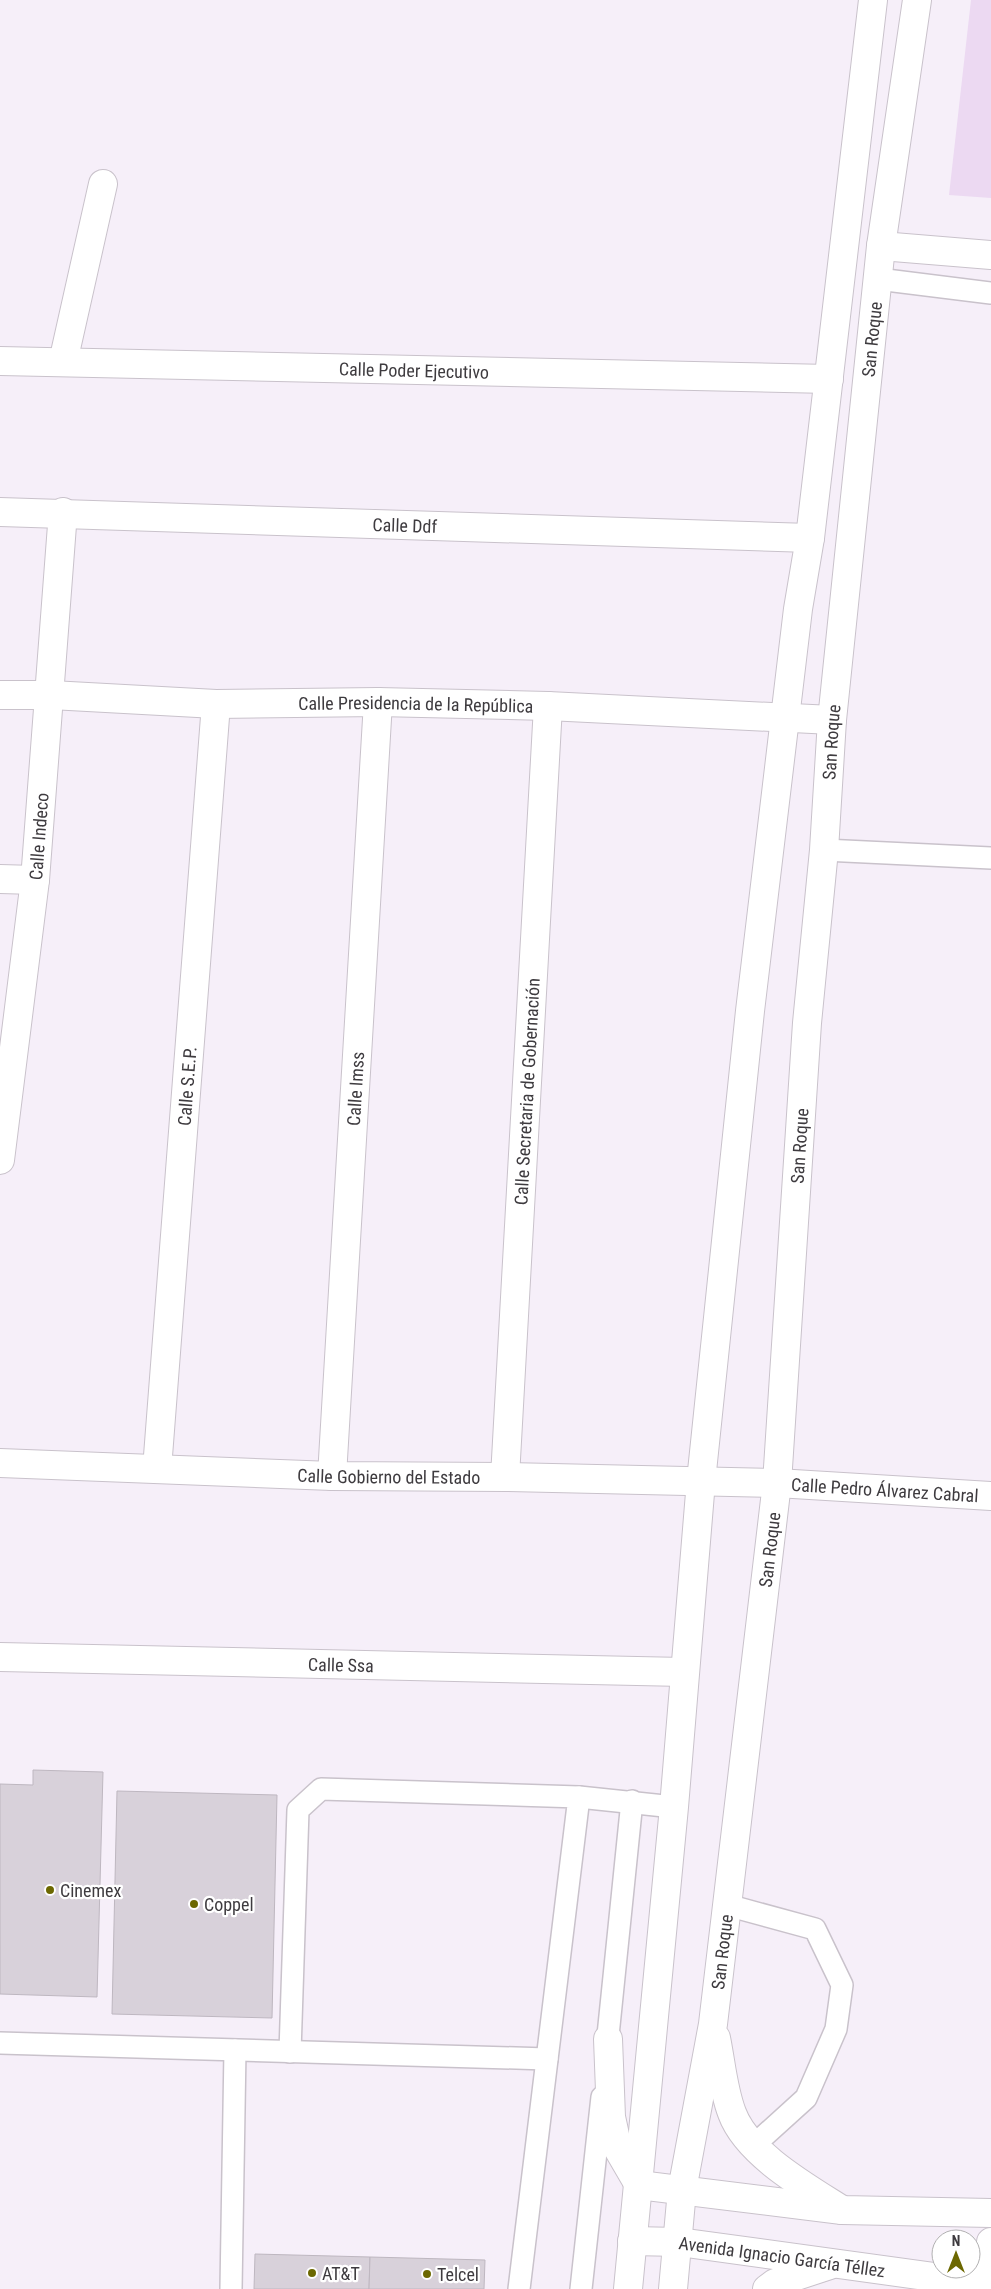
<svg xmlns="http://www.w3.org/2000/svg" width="991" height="2289" font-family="'Roboto Condensed',sans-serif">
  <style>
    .green { fill: #ecd9f2 }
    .building { fill: #d8d1da; stroke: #beb7c0 }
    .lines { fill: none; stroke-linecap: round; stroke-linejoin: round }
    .lane-casing { stroke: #c9c2cb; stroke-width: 24 }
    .street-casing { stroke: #c9c2cb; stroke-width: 30 }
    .secondary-casing { stroke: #c9c2cb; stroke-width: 30 }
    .primary-casing { stroke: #c9c2cb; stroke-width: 30 }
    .lane { stroke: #fff; stroke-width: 21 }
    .street { stroke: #fff; stroke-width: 28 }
    .secondary { stroke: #fff; stroke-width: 28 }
    .primary { stroke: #fff; stroke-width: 28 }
    .poi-dot { fill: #6c6801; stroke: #fff; stroke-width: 2 }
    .labels { text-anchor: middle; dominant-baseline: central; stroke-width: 4.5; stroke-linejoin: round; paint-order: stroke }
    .street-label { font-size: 18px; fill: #3e3b3f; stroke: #fff }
    .poi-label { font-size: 18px; fill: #3e3b3f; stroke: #fff; text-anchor: start }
  </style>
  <rect width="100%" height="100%" fill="#f6eff9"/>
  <!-- green -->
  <path class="green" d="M971 0H991V198L949 195Z"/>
  <!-- building -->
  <g class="building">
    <path d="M33 1770 103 1772 97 1997 0 1994V1784L33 1785Z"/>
    <path d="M117 1791 277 1795 272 2018 112 2014Z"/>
    <path d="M255 2254 370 2257 369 2289H254Z"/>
    <path d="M370 2257 485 2260 484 2289H369Z"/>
  </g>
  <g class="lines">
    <!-- lane casing -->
    <g class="lane-casing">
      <g id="lane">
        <path d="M878 279 991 293"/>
        <path d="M824 850 991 858"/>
        <path d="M579 1797 674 1807"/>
        <path d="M727 1905 815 1929 842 1985 836 2029 806 2098 753 2146"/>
        <path d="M0 2043 547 2059"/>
        <path d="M290 2052 298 1810 321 1789 579 1797 519 2289"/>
        <path d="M606 2055 632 1801"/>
        <path d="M231 2289 235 2050"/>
        <path d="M581 2289 602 2097"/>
      </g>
    </g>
    <!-- street casing -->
    <g class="street-casing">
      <g id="street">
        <path d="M881 246 991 255"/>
        <path id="s1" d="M0 361 829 379"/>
        <path d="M63 362 103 184"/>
        <path id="s2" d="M0 512 810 538"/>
        <path d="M0 879 35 880"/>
        <path id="s3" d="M0 1160 35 880 63 512"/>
        <path id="s4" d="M157 1469 216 704"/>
        <path id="s5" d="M332 1476 378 702"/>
        <path id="s6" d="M505 1477 548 706"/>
        <path id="s7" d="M777 1483 991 1496"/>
        <path id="s8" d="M0 1657 684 1672"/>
        <path d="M639 2185 842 2210 991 2213"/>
        <path id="s9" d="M632 2241 679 2242 991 2285"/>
        <path d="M988 2289 991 2242"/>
      </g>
    </g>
    <!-- secondary casing -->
    <g class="secondary-casing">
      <g id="secondary">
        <path id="s10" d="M0 695H51L216 704 378 702 548 706 832 720"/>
        <path id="s11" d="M0 1463 332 1476 505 1477 777 1483"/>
      </g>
    </g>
    <!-- primary casing -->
    <g class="primary-casing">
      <g id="primary">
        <path d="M716 2038C721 2062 723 2090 732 2113 747 2154 806 2187 842 2210"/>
        <path d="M608 2039 611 2117 618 2149 639 2185"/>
        <path d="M628 2289 674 1807 701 1481 750 1011 798 609 810 538 873 0"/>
        <path id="s12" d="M673 2289 682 2190 713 2024 777 1483 807 1023 824 850 832 720 881 246 917 0"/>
        <path d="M767 2289 775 2283 830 2265"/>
      </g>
    </g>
    <!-- lane -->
    <use href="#lane" class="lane"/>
    <!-- street -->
    <use href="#street" class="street"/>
    <!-- secondary -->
    <use href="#secondary" class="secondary"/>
    <!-- primary -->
    <use href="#primary" class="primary"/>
  </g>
  <!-- markers -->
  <g class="poi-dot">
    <circle cx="50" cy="1890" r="5"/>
    <circle cx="194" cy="1904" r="5"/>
    <circle cx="312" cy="2273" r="5"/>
    <circle cx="427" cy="2274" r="5"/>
  </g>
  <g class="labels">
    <!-- street labels -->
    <g class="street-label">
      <text stroke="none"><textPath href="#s12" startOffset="1961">San Roque</textPath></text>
      <text stroke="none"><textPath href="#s1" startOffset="414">Calle Poder Ejecutivo</textPath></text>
      <text stroke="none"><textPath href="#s2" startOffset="405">Calle Ddf</textPath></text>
      <text stroke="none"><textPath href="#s10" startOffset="416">Calle Presidencia de la República</textPath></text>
      <text stroke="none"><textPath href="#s12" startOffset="1556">San Roque</textPath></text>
      <text stroke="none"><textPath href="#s3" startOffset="326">Calle Indeco</textPath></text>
      <text stroke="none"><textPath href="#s4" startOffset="384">Calle S.E.P.</textPath></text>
      <text stroke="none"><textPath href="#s5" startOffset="388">Calle Imss</textPath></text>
      <text stroke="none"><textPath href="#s6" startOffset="386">Calle Secretaria de Gobernación</textPath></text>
      <text stroke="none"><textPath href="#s12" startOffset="1151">San Roque</textPath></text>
      <text stroke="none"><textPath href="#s11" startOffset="389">Calle Gobierno del Estado</textPath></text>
      <text stroke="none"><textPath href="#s7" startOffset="108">Calle Pedro Álvarez Cabral</textPath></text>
      <text stroke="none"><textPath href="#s12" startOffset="746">San Roque</textPath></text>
      <text stroke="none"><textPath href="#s8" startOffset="341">Calle Ssa</textPath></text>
      <text stroke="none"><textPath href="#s12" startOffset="341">San Roque</textPath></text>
      <text stroke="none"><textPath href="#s9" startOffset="151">Avenida Ignacio García Téllez</textPath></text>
    </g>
    <!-- poi labels -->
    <g class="poi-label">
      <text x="60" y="1890">Cinemex</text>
      <text x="204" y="1904">Coppel</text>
      <text x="322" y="2273">AT&amp;T</text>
      <text x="437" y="2274">Telcel</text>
    </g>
  </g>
  <!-- north arrow -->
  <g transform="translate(956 2254)"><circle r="24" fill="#ffffff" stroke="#b2b1b2"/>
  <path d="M0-4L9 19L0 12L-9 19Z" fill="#6c6801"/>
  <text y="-8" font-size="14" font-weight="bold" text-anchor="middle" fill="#3e3b3f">N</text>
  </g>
</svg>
